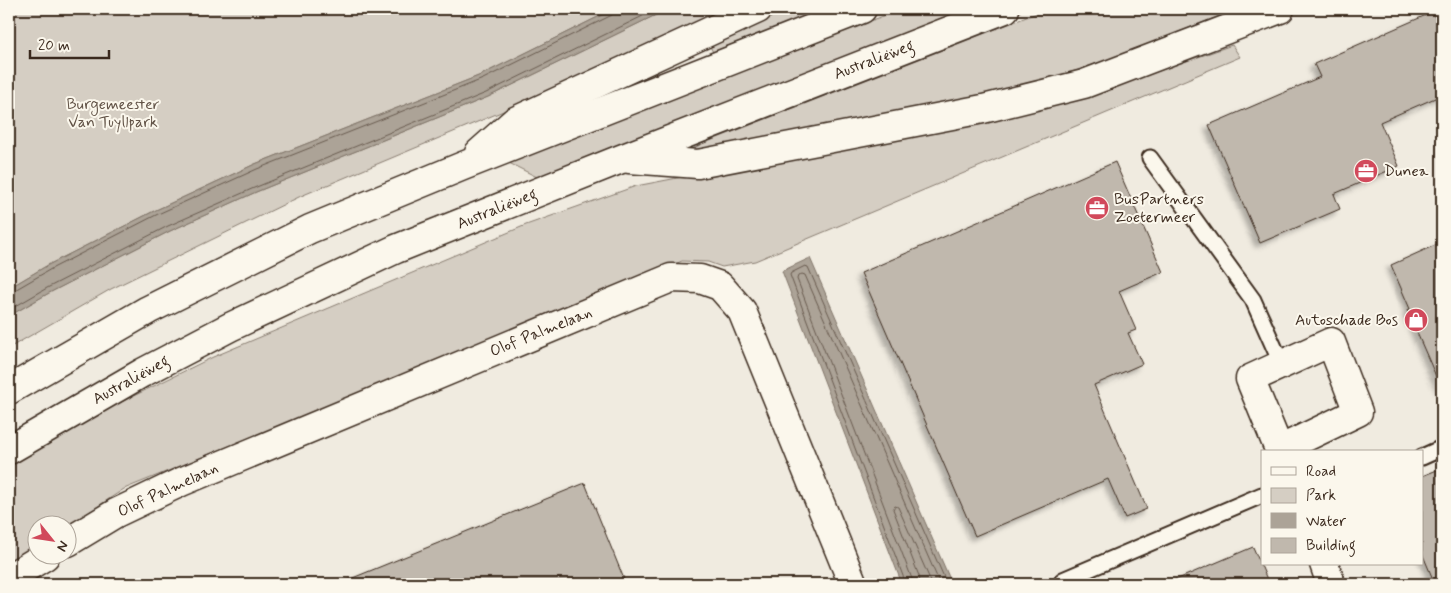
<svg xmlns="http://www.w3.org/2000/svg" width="1451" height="593" font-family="Mynerve,sans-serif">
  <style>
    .green { fill: #d5cec3; stroke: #887c70 }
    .water { fill: #aca397; stroke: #7f7367 }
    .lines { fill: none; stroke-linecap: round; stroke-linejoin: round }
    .shore { stroke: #685a4e; stroke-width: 1 }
    .building { fill: #c0b8ad; stroke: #3b2a1e; filter: url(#shadow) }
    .service-casing { stroke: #3b2a1e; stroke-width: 19 }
    .minor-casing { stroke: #3b2a1e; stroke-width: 31 }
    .primary-casing { stroke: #3b2a1e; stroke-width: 31 }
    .service { stroke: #fbf7ec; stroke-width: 15 }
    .minor { stroke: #fbf7ec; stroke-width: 28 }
    .primary { stroke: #fbf7ec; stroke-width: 28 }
    .labels { text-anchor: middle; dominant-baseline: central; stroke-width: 4; stroke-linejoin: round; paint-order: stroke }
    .street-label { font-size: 16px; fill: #3b2a1e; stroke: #fbf7ec }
    .park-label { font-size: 16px; fill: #625347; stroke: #fbf7ec }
    .poi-label { font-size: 16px; fill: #3b2a1e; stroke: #fbf7ec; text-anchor: start }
  </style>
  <defs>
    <filter id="shadow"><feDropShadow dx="-4.5" dy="4.5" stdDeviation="2.5" flood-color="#0004"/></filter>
  </defs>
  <rect width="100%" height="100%" fill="#f0ebe0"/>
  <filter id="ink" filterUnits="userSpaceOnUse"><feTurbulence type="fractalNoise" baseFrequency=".02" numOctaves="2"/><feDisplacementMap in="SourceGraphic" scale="10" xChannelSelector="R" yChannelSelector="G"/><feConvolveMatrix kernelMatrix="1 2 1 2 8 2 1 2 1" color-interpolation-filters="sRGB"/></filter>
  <g filter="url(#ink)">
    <!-- green -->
    <g class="green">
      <path d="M9 9H614L481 75 255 164 156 210 48 265 9 288Z"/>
      <path d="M668 9H735L663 44 301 196 111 289 9 348V316L49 293 170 231 256 192 488 97Z"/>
      <path d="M781 9H823L713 52 708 43Z"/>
      <path d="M901 9H965L537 177 509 163Z"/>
      <path d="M1047 9H1237L1113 58 1030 86 691 153 692 149 702 144Z"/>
      <path d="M1232 45 1240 57 755 261 722 267 708 262 682 261 124 489 68 526H38L37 545 9 564V467L105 410 213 357 526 225 636 186 1045 107 1111 88Z"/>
    </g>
    <!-- water -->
    <g class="water">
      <path d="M614 9H668L488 97 256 192 170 231 49 293 9 316V288L48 265 156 210 255 164 481 75Z"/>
      <path d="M810 258 952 584H902L782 271Z"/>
    </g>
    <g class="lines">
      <!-- shore -->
      <g class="shore">
        <path d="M9 292 13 291 51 269 158 214 257 169 483 79 612 15 615 9"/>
        <path d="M9 310 47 288 168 226 254 188 486 93 657 9"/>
        <path d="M906 584 790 275 791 273 805 266 808 267 947 584"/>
        <path d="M913 584 912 579 797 279 798 276 802 274 805 275 940 584"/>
        <path d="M920 584 919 576 893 509 895 506 898 507 932 584"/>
      </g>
    </g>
    <!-- building -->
    <g class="building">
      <path d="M1433 12 1442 34V95L1380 122 1399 166 1334 194 1340 209 1260 243 1209 125 1320 77 1314 64Z"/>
      <path d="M1115 162 1163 272 1119 291 1136 330 1128 333 1142 364 1094 385 1147 509 1125 518 1108 479 975 536 861 273Z"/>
      <path d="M1442 242V390L1407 310 1410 309 1391 265Z"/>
      <path d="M1442 468V584H1435L1422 553V476Z"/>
      <path d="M585 483 626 584H338Z"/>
      <path d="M1253 547 1269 584H1166Z"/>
    </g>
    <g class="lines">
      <!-- service casing -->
      <g class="service-casing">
        <g id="service">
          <path d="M1150 158 1253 300 1282 365"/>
          <path d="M1422 457 1442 448"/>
          <path d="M1063 580 1262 495"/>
        </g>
      </g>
      <!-- minor casing -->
      <g class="minor-casing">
        <g id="minor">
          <path d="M1279 450 1358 412 1331 342 1250 379 1280 452"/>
          <path d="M68 542 116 513 181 482 671 278 700 279 720 286 742 311 853 584"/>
          <path d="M1324 564 1331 584"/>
          <path d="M9 578 45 556"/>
        </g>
      </g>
      <!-- primary casing -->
      <g class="primary-casing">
        <g id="primary">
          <path d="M479 153 515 121 758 9"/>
          <path d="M629 159 698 164 983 109 1084 84 1280 9"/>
          <path d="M9 390 148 310 310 229 463 166 862 9"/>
          <path d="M9 450 142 373 230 327 396 249 621 159 1005 9"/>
        </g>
      </g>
      <!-- service -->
      <use href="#service" class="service"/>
      <!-- minor -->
      <use href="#minor" class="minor"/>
      <!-- primary -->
      <use href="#primary" class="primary"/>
    </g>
  </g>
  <!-- icons -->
  <defs>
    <g id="office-disc" transform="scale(1.25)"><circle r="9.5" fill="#d1495b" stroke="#fbf7ec"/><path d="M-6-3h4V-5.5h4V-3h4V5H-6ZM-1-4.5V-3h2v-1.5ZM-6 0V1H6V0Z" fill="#fff"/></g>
    <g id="shop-disc" transform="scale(1.25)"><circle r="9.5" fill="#d1495b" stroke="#fbf7ec"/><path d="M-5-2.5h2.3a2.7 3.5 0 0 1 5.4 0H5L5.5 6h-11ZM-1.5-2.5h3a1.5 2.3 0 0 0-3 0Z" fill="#fff"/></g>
  </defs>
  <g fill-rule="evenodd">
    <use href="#office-disc" x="1366" y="171"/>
    <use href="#office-disc" x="1097" y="208"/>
    <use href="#shop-disc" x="1416" y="320"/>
  </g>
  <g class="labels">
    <!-- street labels -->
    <g class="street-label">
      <text transform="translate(874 60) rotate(-21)">Australiëweg</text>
      <text transform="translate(497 209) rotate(-22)">Australiëweg</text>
      <text transform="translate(541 332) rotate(-22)">Olof Palmelaan</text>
      <text transform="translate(131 380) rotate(-29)">Australiëweg</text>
      <text transform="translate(168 490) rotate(-25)">Olof Palmelaan</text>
    </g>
    <!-- park labels -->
    <g class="park-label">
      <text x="113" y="104">Burgemeester<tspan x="113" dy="18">Van Tuyllpark</tspan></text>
    </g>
    <!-- poi labels -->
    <g class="poi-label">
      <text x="1384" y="171">Dunea</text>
      <text x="1114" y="199">BusPartners<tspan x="1114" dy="18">Zoetermeer</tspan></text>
      <text x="1398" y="320" text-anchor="end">Autoschade Bos</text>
    </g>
  </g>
  <!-- margin -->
  <rect width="1451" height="593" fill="none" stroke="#fbf7ec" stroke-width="30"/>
  <rect x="15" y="15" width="1421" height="563" fill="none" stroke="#3b2a1e" stroke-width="2" filter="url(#ink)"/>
  <!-- legend -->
  <rect x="1261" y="450" width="162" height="115" fill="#fbf7ec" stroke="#aea59a"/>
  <rect x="1271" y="467" width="25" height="8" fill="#fbf7ec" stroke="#aea59a"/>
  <text x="1306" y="476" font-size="15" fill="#3b2a1e">Road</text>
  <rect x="1271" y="488" width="25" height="15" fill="#d5cec3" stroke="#aea59a"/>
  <text x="1306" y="500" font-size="15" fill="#3b2a1e">Park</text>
  <rect x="1271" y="513" width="25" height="15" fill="#aca397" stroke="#aea59a"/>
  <text x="1306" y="526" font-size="15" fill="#3b2a1e">Water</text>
  <rect x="1271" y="538" width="25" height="15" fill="#c0b8ad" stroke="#aea59a"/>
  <text x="1306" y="550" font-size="15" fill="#3b2a1e">Building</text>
  <!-- north arrow -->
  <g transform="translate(52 540) rotate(120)"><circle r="24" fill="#fbf7ec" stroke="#aea59a"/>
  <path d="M0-4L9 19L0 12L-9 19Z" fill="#d1495b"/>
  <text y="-8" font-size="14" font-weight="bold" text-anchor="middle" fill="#3b2a1e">N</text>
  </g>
  <!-- scale -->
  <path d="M30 50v8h79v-8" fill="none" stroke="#3b2a1e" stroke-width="2.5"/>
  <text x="38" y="50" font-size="15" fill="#3b2a1e" stroke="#fbf7ec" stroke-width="4" paint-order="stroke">20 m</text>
</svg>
